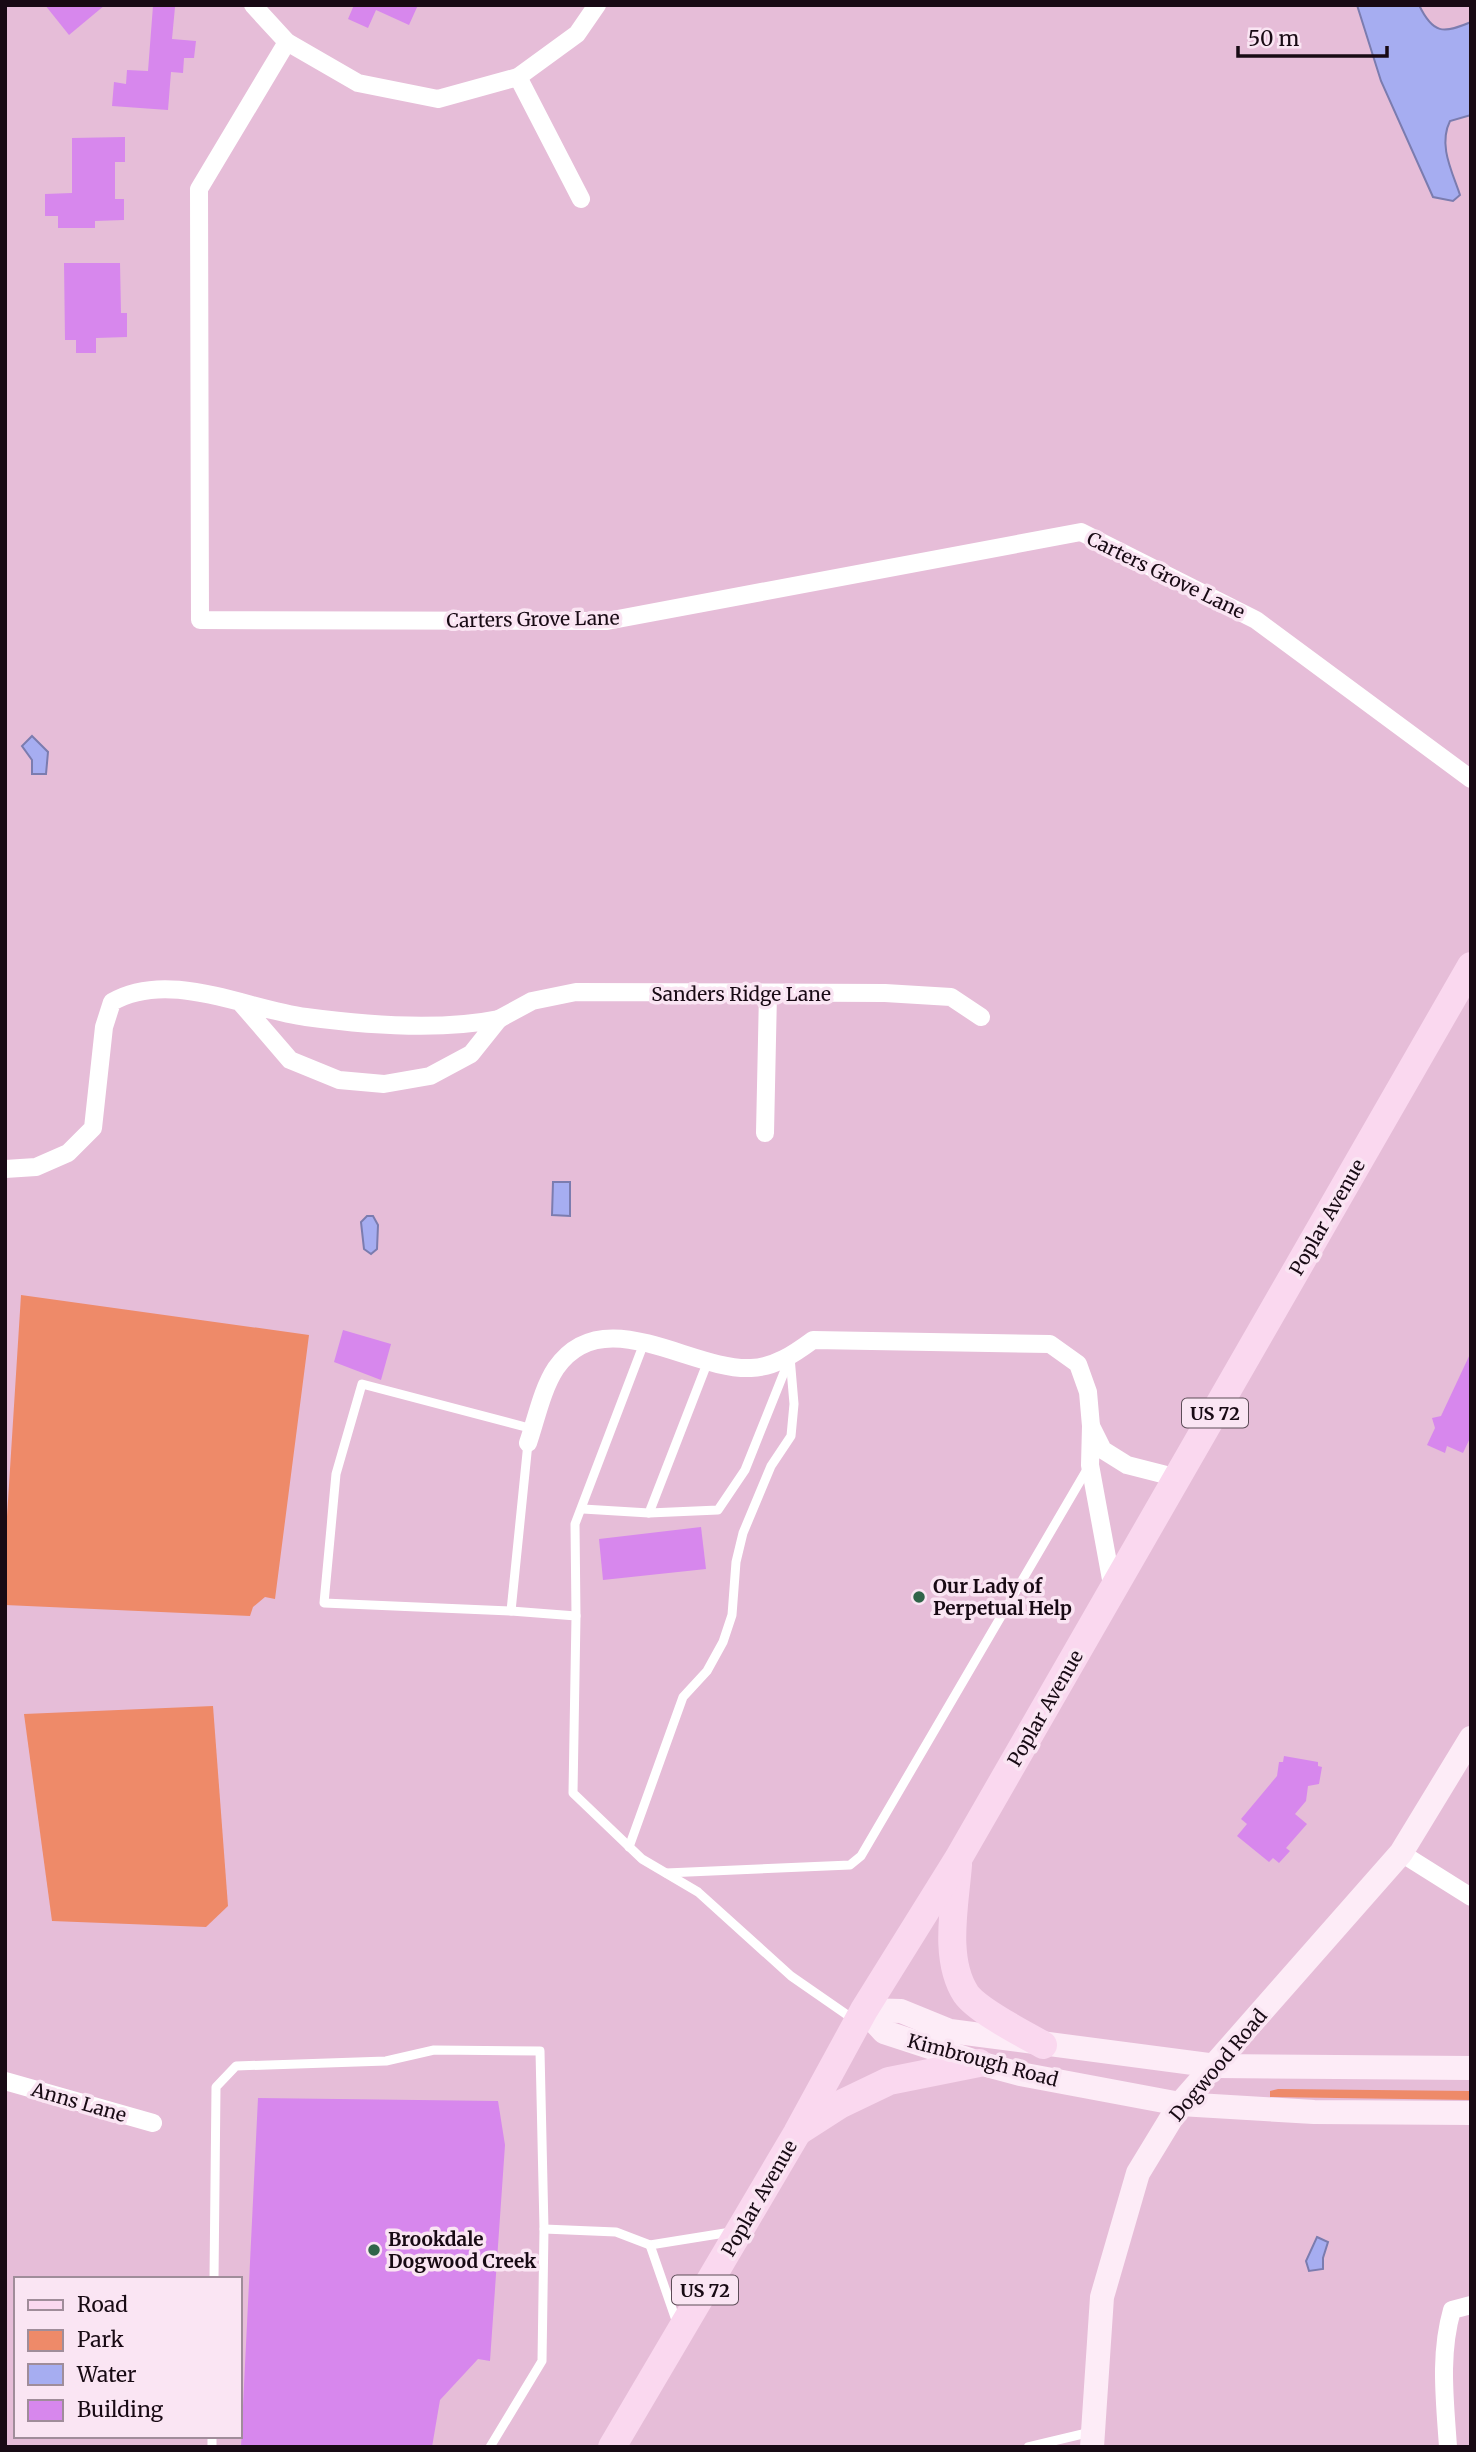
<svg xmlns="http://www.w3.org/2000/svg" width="1476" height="2452" font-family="Merriweather,serif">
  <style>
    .green { fill: #ee8a69 }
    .water { fill: #a6adf1; stroke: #7b7caf; stroke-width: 2 }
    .building { fill: #d787ed }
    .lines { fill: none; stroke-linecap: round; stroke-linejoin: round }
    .lane { stroke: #fff; stroke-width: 9 }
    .street { stroke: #fff; stroke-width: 18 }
    .secondary { stroke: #fdecf7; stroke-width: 24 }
    .primary { stroke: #fad8ef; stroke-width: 28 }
    .poi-dot { fill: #306449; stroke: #fae5f3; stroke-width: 2.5 }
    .labels { text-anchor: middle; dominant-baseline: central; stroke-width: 7; stroke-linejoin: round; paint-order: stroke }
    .shield { fill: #fae5f3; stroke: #5c4c57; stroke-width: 2 }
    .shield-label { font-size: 18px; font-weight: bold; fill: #180a14 }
    .street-label { font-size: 19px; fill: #180a14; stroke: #fae5f3 }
    .poi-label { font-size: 19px; font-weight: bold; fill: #180a14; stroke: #fae5f3; text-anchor: start }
  </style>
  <rect width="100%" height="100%" fill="#e6bdd8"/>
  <!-- green -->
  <g class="green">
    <path d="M21 1295 309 1335 275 1599 265 1597 253 1607 250 1616 5 1605V1548Z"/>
    <path d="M213 1706 228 1906 206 1927 52 1921 24 1714Z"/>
    <path d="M1278 2089 1471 2091V2100L1270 2097V2091Z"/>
  </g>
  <!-- water -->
  <g class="water">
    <path d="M1357 5H1419C1433 34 1443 34 1471 22V115L1450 121C1438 145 1452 171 1460 195L1453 201 1433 197 1381 81Z"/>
    <path d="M32 736 48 752 46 774H32V760L22 746Z"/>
    <path d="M553 1182H570V1216L552 1215Z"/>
    <path d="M367 1216H373L378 1225 377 1249 371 1254 364 1249 361 1222Z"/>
    <path d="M1317 2237 1328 2242 1323 2258V2269L1309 2271 1306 2261Z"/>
  </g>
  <!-- building -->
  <g class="building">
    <path d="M45 5H105L69 35Z"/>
    <path d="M354 5H418L409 25 376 10 368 28 348 19Z"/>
    <path d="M153 6 175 7 172 39 196 41 194 58H184L183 73 171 72 168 110 112 106 114 82 126 84 127 70 148 71Z"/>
    <path d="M125 137V162H115V199H124V220L95 221V228H58V216H45V194L72 193V138Z"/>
    <path d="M64 263H120L121 313H127V337L96 338V353H76V340H65Z"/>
    <path d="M343 1330 391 1344 381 1380 334 1362Z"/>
    <path d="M1471 1352V1436L1463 1453 1447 1446 1445 1453 1427 1445 1435 1428 1432 1418 1441 1416Z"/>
    <path d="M701 1527 706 1569 603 1580 599 1539Z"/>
    <path d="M1284 1756 1318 1762V1766L1322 1767 1319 1784 1308 1786 1306 1801 1295 1814 1307 1824 1286 1848 1290 1851 1279 1863 1273 1858 1269 1862 1237 1836 1247 1824 1241 1819 1277 1776 1279 1762H1283Z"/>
    <path d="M258 2098 498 2101 505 2145 490 2361 478 2359 440 2400 432 2447H241Z"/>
  </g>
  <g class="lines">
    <!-- lane -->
    <g class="lane">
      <path d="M528 1443 511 1611 324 1603 336 1474 362 1384 533 1429"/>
      <path d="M583 1509 649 1513 718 1510 745 1470 789 1360"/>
      <path d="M649 1513 708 1361"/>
      <path d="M511 1611 576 1616 573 1793 642 1859 698 1892 791 1976 853 2019"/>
      <path d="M576 1616 575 1524 644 1343"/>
      <path d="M629 1847 683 1697 707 1671 723 1642 732 1615 736 1562 743 1533 771 1466 791 1436 794 1404 790 1357"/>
      <path d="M666 1873 850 1865 861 1856 1089 1466"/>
      <path d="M544 2229 616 2232 650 2245 731 2232"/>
      <path d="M650 2245 677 2323"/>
      <path d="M214 2279 216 2087 236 2066 386 2061 434 2050 540 2051 544 2229 542 2361 490 2447"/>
      <path d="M212 2447V2436"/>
      <path d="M1028 2447 1091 2432"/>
    </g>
    <!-- street -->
    <g class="street">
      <path d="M253 5 287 42 358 83 438 99 518 77 577 34 597 5"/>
      <path d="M287 42 199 189 200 620 607 621 1081 532 1256 620 1471 779"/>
      <path d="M518 77 581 199"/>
      <path d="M499 1019 532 1001 576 992 885 993 951 997 981 1017"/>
      <path d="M765 1133 768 993"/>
      <path d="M5 1169 36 1167 68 1153 93 1128 104 1027 112 1002C169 969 246 1009 306 1017 365 1025 440 1031 499 1019L471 1054 430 1076 384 1084 339 1080 290 1060 240 1002"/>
      <path d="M528 1443C536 1420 542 1389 556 1368 603 1300 691 1371 751 1368 775 1367 794 1354 813 1340L1050 1344 1078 1364 1088 1392 1091 1426"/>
      <path d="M1113 1590 1090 1465 1091 1426 1103 1450 1127 1465 1178 1478"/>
      <path d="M1401 1853 1471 1897"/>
      <path d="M5 2081 153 2123"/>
      <path d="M1448 2447C1445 2401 1439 2355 1452 2310L1471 2305"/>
    </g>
    <!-- secondary -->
    <g class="secondary">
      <path d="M864 2010 884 2032 979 2063 1020 2074 1180 2104 1314 2112 1471 2113"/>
      <path d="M864 2010 901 2011 950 2031 1216 2066 1471 2068"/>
      <path d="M1092 2447 1102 2297 1138 2173 1180 2104 1401 1853 1471 1738"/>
    </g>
    <!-- primary -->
    <g class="primary">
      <path d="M958 1865C955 1904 943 1959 966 1994 978 2011 1024 2034 1043 2045"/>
      <path d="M799 2131 841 2104 889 2081 979 2063"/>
      <path d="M612 2447 797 2133 864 2010 958 1859 1471 966"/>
    </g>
  </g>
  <!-- markers -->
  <g class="poi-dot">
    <circle cx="919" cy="1597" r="7"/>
    <circle cx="374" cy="2250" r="7"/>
  </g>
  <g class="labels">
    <!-- shield labels -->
    <g class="shield">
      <rect x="1182" y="1398.5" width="66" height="29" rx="5"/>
      <rect x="672" y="2275.5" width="66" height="29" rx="5"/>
    </g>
    <g class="shield-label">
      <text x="1215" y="1413">US 72</text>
      <text x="705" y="2290">US 72</text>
    </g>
    <!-- street labels -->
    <g class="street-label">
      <text transform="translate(1166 575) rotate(26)">Carters Grove Lane</text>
      <text transform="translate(533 619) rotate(-1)">Carters Grove Lane</text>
      <text x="741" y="994">Sanders Ridge Lane</text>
      <text transform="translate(1327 1217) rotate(-60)">Poplar Avenue</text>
      <text transform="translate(1045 1708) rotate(-60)">Poplar Avenue</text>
      <text transform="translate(983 2060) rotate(15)">Kimbrough Road</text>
      <text transform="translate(1218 2065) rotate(-50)">Dogwood Road</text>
      <text transform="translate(79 2102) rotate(16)">Anns Lane</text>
      <text transform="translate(759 2198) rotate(-60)">Poplar Avenue</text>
    </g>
    <!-- poi labels -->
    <g class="poi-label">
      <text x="933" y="1586">Our Lady of<tspan x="933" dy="22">Perpetual Help</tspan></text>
      <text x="388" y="2239">Brookdale<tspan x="388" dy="22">Dogwood Creek</tspan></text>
    </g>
  </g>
  <!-- border -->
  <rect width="1476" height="2452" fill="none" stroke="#180a14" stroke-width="14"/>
  <!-- legend -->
  <rect x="14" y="2277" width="228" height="161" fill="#fae5f3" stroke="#a08d9a" stroke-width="2"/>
  <rect x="28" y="2300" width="35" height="10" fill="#fad8ef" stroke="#a08d9a" stroke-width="2"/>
  <text x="77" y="2312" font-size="21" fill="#180a14">Road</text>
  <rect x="28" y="2330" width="35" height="21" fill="#ee8a69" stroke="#a08d9a" stroke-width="2"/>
  <text x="77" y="2347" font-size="21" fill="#180a14">Park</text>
  <rect x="28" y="2364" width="35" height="21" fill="#a6adf1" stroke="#a08d9a" stroke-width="2"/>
  <text x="77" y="2382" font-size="21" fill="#180a14">Water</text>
  <rect x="28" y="2400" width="35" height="21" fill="#d787ed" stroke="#a08d9a" stroke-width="2"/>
  <text x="77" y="2417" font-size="21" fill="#180a14">Building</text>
  <!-- scale -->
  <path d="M1238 46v10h149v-10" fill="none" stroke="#180a14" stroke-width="3.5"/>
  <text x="1248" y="46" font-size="21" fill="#180a14" stroke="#fae5f3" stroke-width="5" paint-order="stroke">50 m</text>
</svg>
